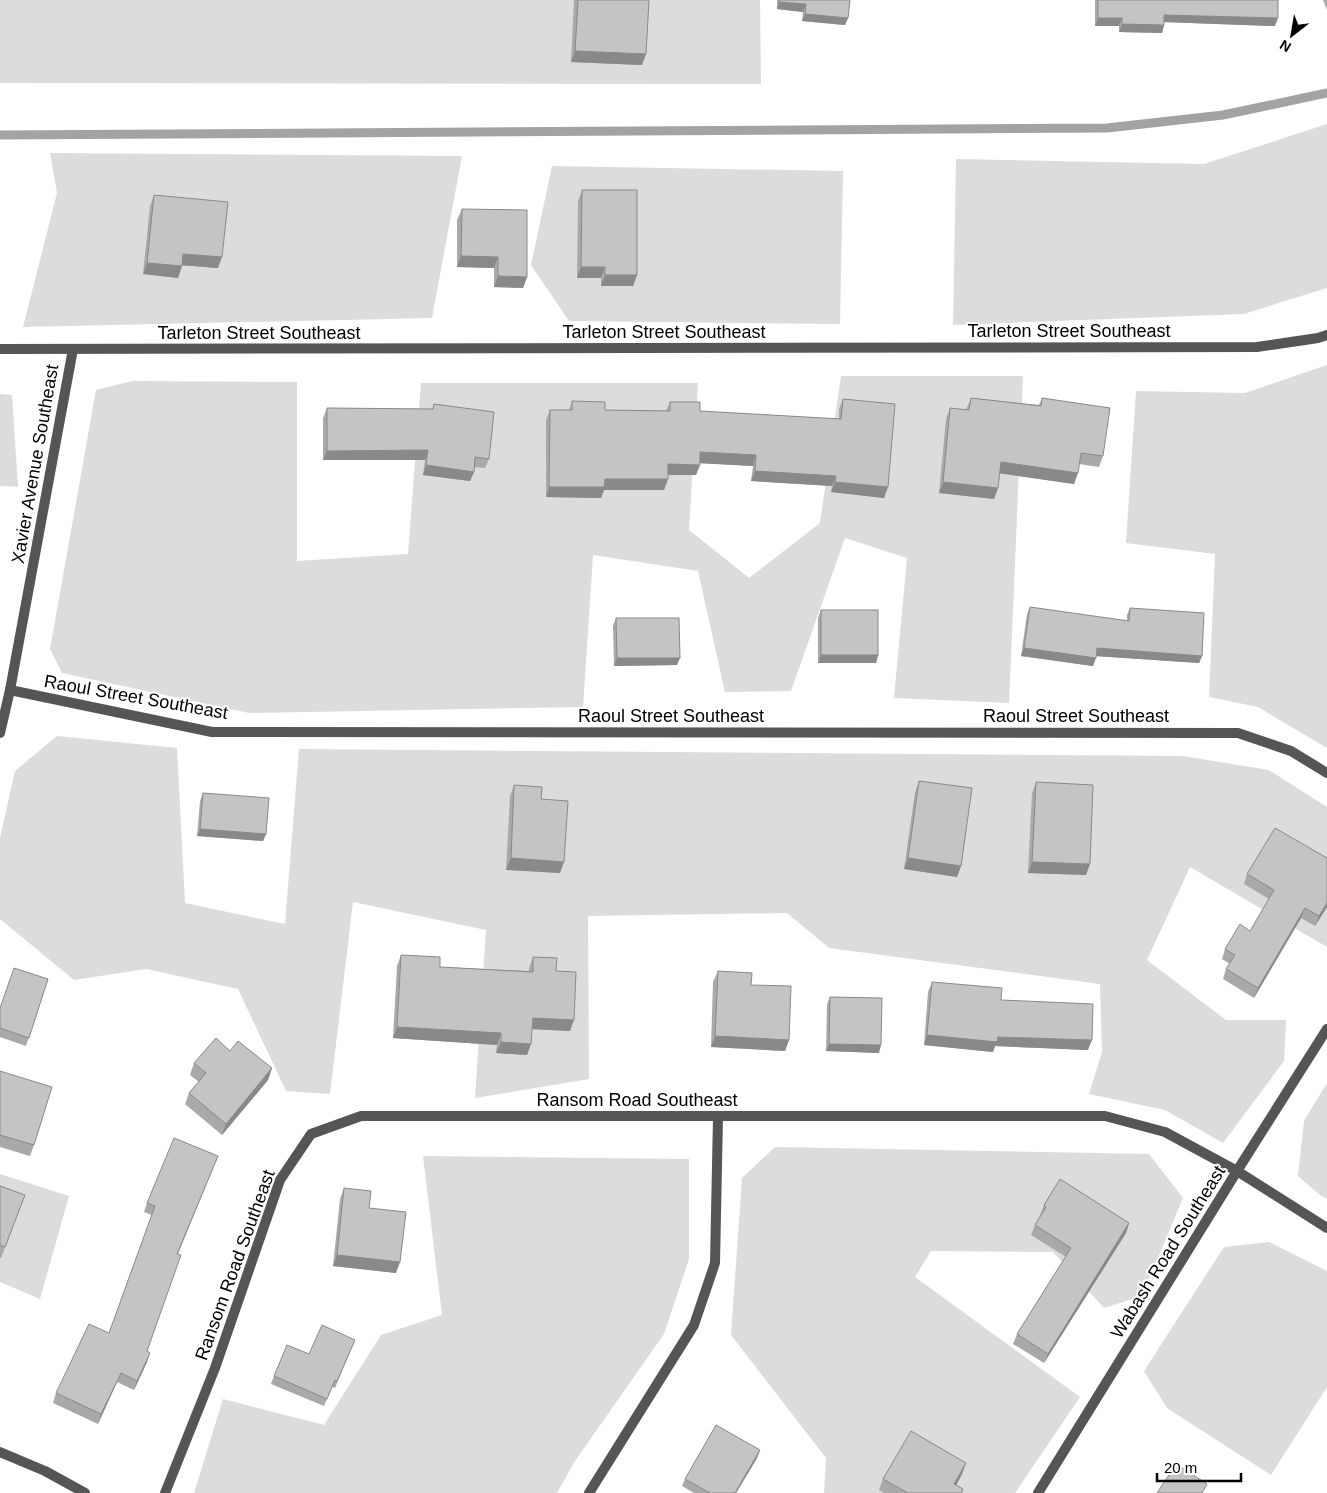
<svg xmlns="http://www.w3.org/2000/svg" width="1327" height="1493" font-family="Helvetica,sans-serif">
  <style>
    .green { fill: #dcdcdc }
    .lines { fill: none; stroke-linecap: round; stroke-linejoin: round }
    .stream { stroke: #a3a3a3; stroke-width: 9 }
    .minor { stroke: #555; stroke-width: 10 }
    .wall { fill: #a9a9a9 }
    .shaded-wall { fill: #898989 }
    .building { fill: #c4c4c4; stroke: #898989 }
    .labels { text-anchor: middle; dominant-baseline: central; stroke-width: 4; stroke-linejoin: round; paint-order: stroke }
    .street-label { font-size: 18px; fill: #000; stroke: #fff }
  </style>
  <rect width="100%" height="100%" fill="#fff"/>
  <!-- green -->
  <g class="green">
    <path d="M0 0H760L761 84 0 83Z"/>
    <path d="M1327 124V288L1244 314 953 325 956 159 1204 164Z"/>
    <path d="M50 153 462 156 432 318 23 327 57 193Z"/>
    <path d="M552 166 843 171 840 324 569 321 531 265Z"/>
    <path d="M1327 365V748L1258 707 1209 697 1215 554 1126 543 1136 391 1245 393Z"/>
    <path d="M841 376H1023L1009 703 894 698 907 558 845 538 791 691 725 692 698 571 593 555 583 707 249 713 62 673 50 649 96 390 132 381 297 382V561L408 554 421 383H698L689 530 749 578 820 523Z"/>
    <path d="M0 394 12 395 18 487 0 486Z"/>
    <path d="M57 736 177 748 185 903 285 924 299 749 1183 756 1269 770 1327 807V947L1190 867 1147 960 1226 1020H1286L1284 1061 1223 1143 1165 1110 1089 1094 1102 1052 1100 984 829 948 787 913 588 916 589 1079 475 1098 486 930 353 902 330 1094 286 1091 238 989 146 969 74 980 0 919V838L15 771Z"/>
    <path d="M1327 1083V1199L1320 1195 1298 1176 1304 1121Z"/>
    <path d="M775 1147 1149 1154 1183 1198 1142 1296 1104 1308 1053 1252 931 1251 915 1277 1080 1397 1015 1493H824L826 1458 731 1335 742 1178Z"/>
    <path d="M423 1156 689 1159V1259L664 1334 575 1461 557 1493H194L223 1399 324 1425 381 1335 442 1315Z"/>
    <path d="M0 1174 69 1196 40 1299 0 1282Z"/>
    <path d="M1269 1242 1327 1271V1387L1271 1475 1167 1408 1144 1371 1224 1247Z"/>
  </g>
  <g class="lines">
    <!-- stream -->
    <path class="stream" d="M0 135 1107 128 1223 115 1327 93"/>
    <!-- minor -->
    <g class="minor">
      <path d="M0 349 1257 347 1318 338 1327 335"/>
      <path d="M10 690 212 732 1238 733 1291 751 1327 773"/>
      <path d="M0 733 10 690 73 349"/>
      <path d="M0 1452 45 1471 85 1493"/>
      <path d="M165 1493 215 1368 280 1180 311 1134 361 1116H1105L1165 1132 1237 1171 1327 1228"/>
      <path d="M589 1493 694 1325 715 1263 718 1117"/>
      <path d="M1038 1493 1237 1171 1327 1029"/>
    </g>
  </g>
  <!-- wall -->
  <g class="wall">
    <path d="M574 0H649L642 65 571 62Z"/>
    <path d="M777 0H850L848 18 845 25 802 21 803 12 777 9Z"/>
    <path d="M1095 0H1278L1275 26 1164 22V25L1162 33 1119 32V26H1095Z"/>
    <path d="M1323 0H1327V10Z"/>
    <path d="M582 190 637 275 633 286H601V278H577L578 201Z"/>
    <path d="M154 195 218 268 182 265 178 278 143 274 150 206Z"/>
    <path d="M462 209 527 277 523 288 494 287V268L457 267V220Z"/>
    <path d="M971 398 1039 405 1042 398 1103 456 1099 467 1079 464 1074 484 1000 473 998 488 994 499 939 493 946 419 950 408 966 410Z"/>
    <path d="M843 399 888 487 884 498 831 492 832 486 751 481 753 466 700 463 696 475H668V479L664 490H604L601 498 546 497V420L550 410H569L572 401 605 410 666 411 670 402 700 411 839 419V409Z"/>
    <path d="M434 404 489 459 485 468 474 467V472L470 481 423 475 425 460H323V418L327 408 432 409Z"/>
    <path d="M1030 607 1127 621V615L1130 608 1202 656 1199 663 1096 656 1093 666 1021 656 1027 614Z"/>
    <path d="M821 610 878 655 876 663H818V618Z"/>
    <path d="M616 618 677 665 614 666 613 626Z"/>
    <path d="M919 781 961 866 957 877 904 869 915 792Z"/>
    <path d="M1036 782 1086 875 1028 873 1032 793Z"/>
    <path d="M514 785 541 799 560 873 506 870 510 796Z"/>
    <path d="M203 793 266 834 263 841 197 836 200 801Z"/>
    <path d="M1327 858V907L1315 926 1301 918 1254 998 1223 979 1226 969 1230 964 1222 959 1225 949 1250 931 1269 899 1244 884 1247 874Z"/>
    <path d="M401 955 440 967 529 971V968L533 957 556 971 570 1031 532 1029 527 1055 496 1053 497 1045 393 1038 397 966Z"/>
    <path d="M718 971 751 985 789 1040 785 1051 711 1047 713 982Z"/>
    <path d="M48 979 26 1046 0 1037V1007Z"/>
    <path d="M932 982 1001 1000 1088 1050 995 1046 993 1052 924 1045 928 992Z"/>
    <path d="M830 997 879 1053 826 1051 827 1004Z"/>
    <path d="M230 1051 272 1068 268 1080 222 1135 185 1104 189 1093 199 1082 190 1075 194 1063Z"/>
    <path d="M0 1071 34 1145 30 1156 0 1147Z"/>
    <path d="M218 1156 178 1254 147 1351V1362L134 1390 117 1382 98 1424 53 1403 56 1393 109 1333 152 1215 144 1212 147 1203Z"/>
    <path d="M0 1186 25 1195 1 1258H0Z"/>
    <path d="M344 1188 369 1208 396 1273 333 1266 340 1199Z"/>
    <path d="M1044 1205 1129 1223 1126 1233 1044 1363 1013 1344 1017 1334 1066 1257 1031 1235 1035 1225 1041 1215H1040Z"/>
    <path d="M355 1340 335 1388 332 1387 324 1406 271 1384 274 1376 309 1354Z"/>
    <path d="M760 1450 757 1458 736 1493H694L682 1486 685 1479Z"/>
    <path d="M966 1463 962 1474 956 1485 963 1489 962 1493H884L879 1490 883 1479Z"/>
  </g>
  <!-- shaded-wall -->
  <g class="shaded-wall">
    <path d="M779 2 806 4 803 12 777 9Z"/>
    <path d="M805 14 848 18 845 25 802 21Z"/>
    <path d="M1164 15 1278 18 1275 26 1162 22Z"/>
    <path d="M1098 18H1122L1119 26H1095Z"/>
    <path d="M1122 24 1164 25 1162 33 1119 32Z"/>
    <path d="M575 51 646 54 642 65 571 62Z"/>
    <path d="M183 254 222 257 218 268 179 265Z"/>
    <path d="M461 256 498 257 494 268 457 267Z"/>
    <path d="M147 263 182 266 178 278 143 274Z"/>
    <path d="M581 267H605L601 278H577Z"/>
    <path d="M605 275H637L633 286H601Z"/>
    <path d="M498 276 527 277 523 288 494 287Z"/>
    <path d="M428 450 425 460H323L327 451Z"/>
    <path d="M700 452 756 455 753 466 696 463Z"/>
    <path d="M1001 462 1078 473 1074 484 997 473Z"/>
    <path d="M668 464 700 465 696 475H664Z"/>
    <path d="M426 465 474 472 470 481 423 475Z"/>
    <path d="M755 471 836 476 832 486 751 481Z"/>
    <path d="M605 479H668L664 490H604L601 498 546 497 549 487Z"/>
    <path d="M835 482 888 487 884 498 831 492Z"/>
    <path d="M943 482 998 488 994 499 939 493Z"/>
    <path d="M1024 648 1096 658 1093 666 1021 656Z"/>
    <path d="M1097 648 1202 656 1199 663 1094 656Z"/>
    <path d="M821 655H878L876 663H818Z"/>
    <path d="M617 658H680L677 665 614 666Z"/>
    <path d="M200 829 266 834 263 841 197 836Z"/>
    <path d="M511 858 564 862 560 873 506 870Z"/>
    <path d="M908 858 961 866 957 877 904 869Z"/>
    <path d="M1032 862 1090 864 1086 875 1028 873Z"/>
    <path d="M1327 903V907L1315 926 1319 916Z"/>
    <path d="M1305 908 1301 918 1254 998 1258 988Z"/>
    <path d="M533 1018 574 1020 570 1031 529 1029Z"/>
    <path d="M397 1027 501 1033 497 1045 393 1038Z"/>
    <path d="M927 1035 998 1037 1092 1040 1088 1050 995 1046 993 1052 924 1045Z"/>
    <path d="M715 1036 789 1040 785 1051 711 1047Z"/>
    <path d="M501 1042 531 1044 527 1055 496 1053Z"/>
    <path d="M829 1044 881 1045 879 1053 826 1051Z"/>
    <path d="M272 1068 268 1080 222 1135 226 1124Z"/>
    <path d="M1129 1223 1126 1233 1044 1363 1048 1354Z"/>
    <path d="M337 1255 400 1262 396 1273 333 1266Z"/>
    <path d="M150 1353 147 1362 134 1390 137 1381Z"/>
    <path d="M121 1373 117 1382 98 1424 101 1414Z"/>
    <path d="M760 1450 757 1458 736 1493H735Z"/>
    <path d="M966 1463 962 1474 952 1493 954 1484Z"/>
  </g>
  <!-- building -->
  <g class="building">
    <path d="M578 0H649L646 54 575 51Z"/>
    <path d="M779 0H850L848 18 805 14 806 4 779 2Z"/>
    <path d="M1098 0H1278V18L1164 15V25L1122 24V18H1098Z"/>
    <path d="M582 190H637V275H605V267H581Z"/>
    <path d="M154 195 228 202 222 257 183 254 182 266 147 263Z"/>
    <path d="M462 209 527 210V277L498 276V257L461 256Z"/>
    <path d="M971 398 1041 406 1042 398 1110 408 1103 456 1081 453 1078 473 1001 462 998 488 943 482 950 408 969 410Z"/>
    <path d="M843 399 895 404 888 487 835 482 836 476 755 471 756 455 700 452V465L668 464V479H605L604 487H549L550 410H572V401L605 402V410L670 411V402H700V411L841 419Z"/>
    <path d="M434 404 494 412 489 459 475 457 474 472 426 465 428 450 327 451V408L433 409Z"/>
    <path d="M1030 607 1129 621 1130 608 1204 613 1202 656 1097 648 1096 658 1024 648Z"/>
    <rect x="821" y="610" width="57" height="45"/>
    <path d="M616 618H679L680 658H617Z"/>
    <path d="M919 781 972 788 961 866 908 858Z"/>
    <path d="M1036 782 1093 785 1090 864 1032 862Z"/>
    <path d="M514 785 542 787 541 799 568 801 564 862 511 858Z"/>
    <path d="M203 793 269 798 266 834 200 829Z"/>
    <path d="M1275 828 1327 858V903L1319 916 1305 908 1258 988 1226 969 1235 955 1225 949 1240 924 1250 931 1274 890 1247 874Z"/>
    <path d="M401 955 440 957V967L533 972V957L557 958 556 971 576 972 574 1020 533 1018 531 1044 501 1042V1033L397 1027Z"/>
    <path d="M14 968 48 979 29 1038 0 1028V1008Z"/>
    <path d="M718 971 752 973 751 985 791 986 789 1040 715 1036Z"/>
    <path d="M932 982 1002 988 1001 1000 1093 1004 1092 1040 998 1037 997 1042 927 1035Z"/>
    <path d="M830 997 882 998 881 1045 829 1044Z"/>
    <path d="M216 1038 230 1051 238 1041 272 1068 226 1124 189 1093 206 1073 194 1063Z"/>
    <path d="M0 1071 52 1087 34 1145 0 1135Z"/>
    <path d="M174 1138 218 1156 177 1254 181 1255 147 1351 150 1353 137 1381 121 1373 101 1414 56 1393 89 1324 109 1333 155 1206 147 1203Z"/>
    <path d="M1060 1179 1129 1223 1048 1354 1017 1334 1071 1248 1035 1225 1046 1207 1044 1205Z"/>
    <path d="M0 1186 25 1195 5 1247 0 1245Z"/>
    <path d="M344 1188 371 1191 369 1208 406 1212 400 1262 337 1255Z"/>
    <path d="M322 1325 355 1340 337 1381 335 1380 327 1399 274 1376 287 1345 309 1354Z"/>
    <path d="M716 1425 760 1450 735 1493H710L685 1479Z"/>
    <path d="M911 1431 966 1463 954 1484 963 1489 961 1493H908L883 1479Z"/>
    <path d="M1176 1464 1207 1484 1202 1493H1157Z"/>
  </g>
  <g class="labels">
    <!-- street labels -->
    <g class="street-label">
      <text x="1069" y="331">Tarleton Street Southeast</text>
      <text x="664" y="332">Tarleton Street Southeast</text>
      <text x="259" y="333">Tarleton Street Southeast</text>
      <text transform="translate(35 464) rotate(-80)">Xavier Avenue Southeast</text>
      <text transform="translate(136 697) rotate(10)">Raoul Street Southeast</text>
      <text x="671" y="716">Raoul Street Southeast</text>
      <text x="1076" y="716">Raoul Street Southeast</text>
      <text x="637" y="1100">Ransom Road Southeast</text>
      <text transform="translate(1168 1252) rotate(-58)">Wabash Road Southeast</text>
      <text transform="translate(235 1265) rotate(-70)">Ransom Road Southeast</text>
    </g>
  </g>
  <!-- north arrow -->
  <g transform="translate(1292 35) rotate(211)" stroke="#ffffff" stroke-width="4" paint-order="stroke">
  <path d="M0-4L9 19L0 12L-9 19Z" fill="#000000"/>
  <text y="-8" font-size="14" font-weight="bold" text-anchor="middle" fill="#000000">N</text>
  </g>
  <!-- scale -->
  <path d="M1157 1473v8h84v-8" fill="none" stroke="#000000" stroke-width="2.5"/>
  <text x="1164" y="1473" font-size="15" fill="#000000" stroke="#ffffff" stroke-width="4" paint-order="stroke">20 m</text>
</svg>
